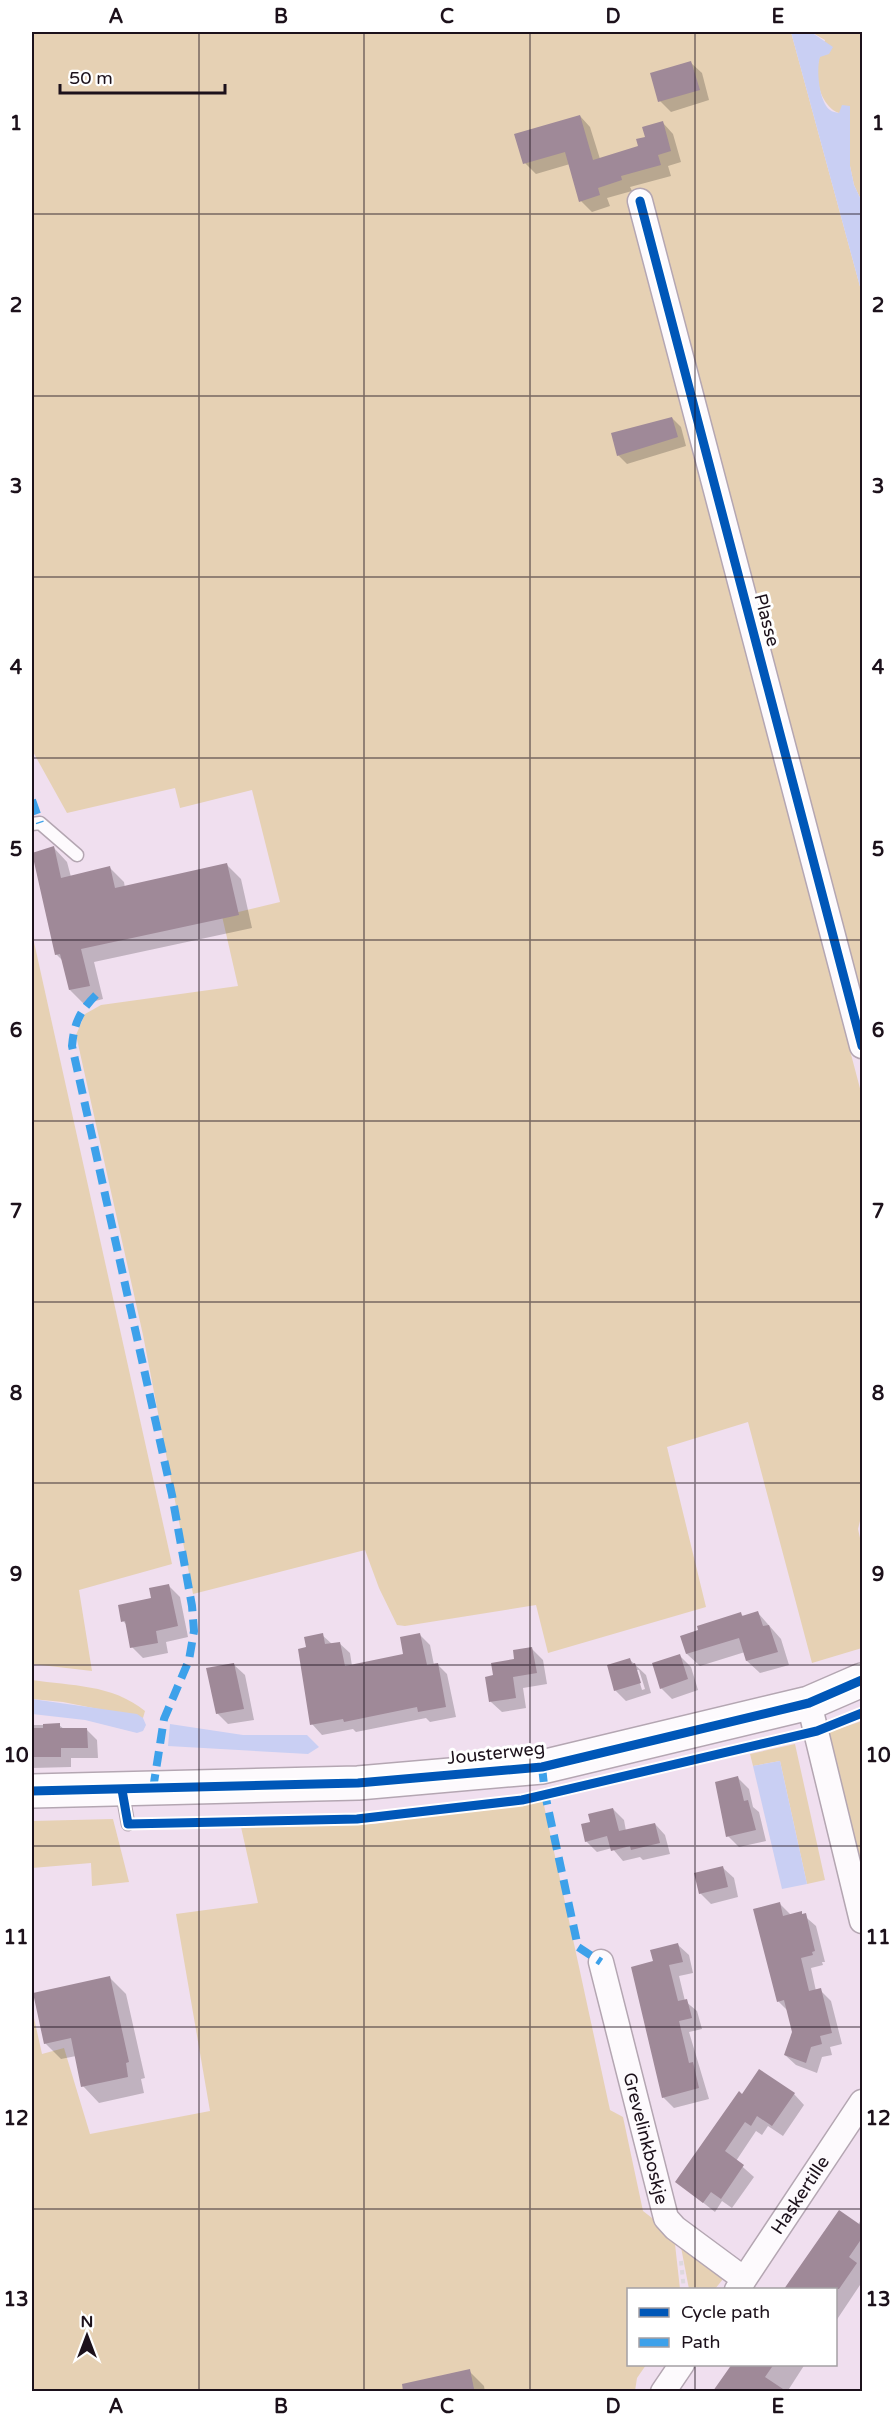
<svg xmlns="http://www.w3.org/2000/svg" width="894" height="2423" font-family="'Varela Round',sans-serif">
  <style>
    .green { fill: #e6d1b4 }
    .water { fill: #c9cff3 }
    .shadow { fill: #0003; fill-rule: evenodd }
    .building { fill: #9f8998 }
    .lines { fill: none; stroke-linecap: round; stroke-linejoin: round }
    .lane-casing { stroke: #b4a6b2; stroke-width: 15 }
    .street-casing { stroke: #b4a6b2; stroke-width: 27 }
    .secondary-casing { stroke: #b4a6b2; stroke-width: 36 }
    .path { stroke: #ded8dd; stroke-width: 4; stroke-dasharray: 4.5 4.5; stroke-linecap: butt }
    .lane { stroke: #fdfafd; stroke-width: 12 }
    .street { stroke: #fdfafd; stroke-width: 24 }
    .secondary { stroke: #fdfafd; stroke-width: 33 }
    .quiet { stroke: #3da1ea; stroke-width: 8; stroke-dasharray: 15 8; stroke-linecap: butt }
    .cycleway-casing { stroke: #fff; stroke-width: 13 }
    .cycleway { stroke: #0057b8; stroke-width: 9 }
    .grid { fill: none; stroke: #1c111b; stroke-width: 1.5; stroke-opacity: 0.55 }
    .labels { text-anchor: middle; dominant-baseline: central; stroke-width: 6; stroke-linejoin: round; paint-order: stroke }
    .street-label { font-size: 18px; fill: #1c111b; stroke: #fff }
    .neatline { fill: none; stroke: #1c111b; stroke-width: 2 }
    .grid-label { font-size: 20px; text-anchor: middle; font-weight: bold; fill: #1c111b }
  </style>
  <rect width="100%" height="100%" fill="#f0dfef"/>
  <!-- green -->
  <g class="green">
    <path d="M32 32H791L862 294V1014L647 197 627 203 862 1096V1513L858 1529 862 1547V1648L812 1663 748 1422 667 1447 706 1607 548 1653 536 1605 405 1626 397 1625 379 1588 365 1550 193 1594 143 1335 76 1035 85 1014 101 1005 238 986 222 916 280 902 252 790 180 808 175 788 67 813 32 750Z"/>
    <path d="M811 32H862V202L854 185 839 113C822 107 815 82 818 64 819 56 823 48 825 40Z"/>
    <path d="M32 933 172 1564 79 1590 92 1671 32 1664Z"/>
    <path d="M32 1680C71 1686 112 1684 145 1711L143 1718 63 1702 32 1699Z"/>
    <path d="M862 1721V1873L829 1732Z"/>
    <path d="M795 1744 825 1880 807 1884 780 1761 753 1766 750 1754Z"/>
    <path d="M542 1796 610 2110 623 2117 643 2211 674 2235 680 2289 628 2290V2364L646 2365 637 2378 635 2391H32V2009L42 2054 64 2048 90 2134 210 2111 176 1914 258 1903 241 1827 374 1824 449 1813Z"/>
    <path d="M113 1819 129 1882 92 1886 91 1863 32 1868V1821Z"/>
    <path d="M680 2242 727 2274 715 2289H689Z"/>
  </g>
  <!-- water -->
  <g class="water">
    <path d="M791 32H811L833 47 829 54 820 57C816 69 819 102 830 110 832 112 836 112 839 113L842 105 850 106V166L854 185 862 202V294Z"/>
    <path d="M32 1699 137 1714 143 1718 146 1725 143 1731 137 1733 85 1720 32 1714Z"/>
    <path d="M170 1724 243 1735H307L319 1747 308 1754 168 1746Z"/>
    <path d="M780 1761 807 1884 782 1889 753 1766Z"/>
  </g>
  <!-- shadow -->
  <g class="shadow">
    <path d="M691 63 702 73 709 100 671 112 660 101Z"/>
    <path d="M580 116 590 127 600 159 639 147 663 123 673 134 681 162 668 166 671 176 630 187 632 191 607 198 610 206 592 212 581 201 570 164 536 174 525 163Z"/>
    <path d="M672 418 681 427 686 446 627 464 618 455Z"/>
    <path d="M54 848 67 862 71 877 110 868 124 882 125 888 227 865 241 879 252 928 94 962 103 999 84 1004 70 990 64 962 56 954Z"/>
    <path d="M169 1586 180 1597 188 1637 166 1642 168 1653 143 1658 132 1647 128 1626 123 1621Z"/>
    <path d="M758 1613 781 1639 789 1665 760 1673 747 1661 745 1652 700 1666 687 1654 682 1637 741 1614 744 1617Z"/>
    <path d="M322 1635 332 1644 339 1643 350 1653 352 1666 405 1655 420 1635 430 1645 434 1665 437 1664 447 1674 456 1717 430 1722 426 1718 356 1732 353 1729 322 1735 312 1724 307 1649Z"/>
    <path d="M532 1649 543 1660 547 1684 523 1688 526 1708 502 1712 491 1702 494 1676Z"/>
    <path d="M680 1656 691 1667 698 1690 672 1699 661 1688Z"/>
    <path d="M630 1660 646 1675 651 1693 626 1701 615 1690ZM636 1670H639L645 1689 642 1690Z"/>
    <path d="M234 1665 245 1675 254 1720 228 1724 217 1713Z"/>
    <path d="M32 1725H59L65 1730 86 1729 97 1740 98 1758H71V1767L32 1768Z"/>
    <path d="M738 1778 749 1789 753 1807 759 1812 766 1841 739 1847 728 1836Z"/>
    <path d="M613 1809 624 1820 626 1831 655 1824 665 1835 670 1854 643 1860 640 1857 623 1861 612 1848 597 1852 586 1841 591 1823Z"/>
    <path d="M723 1868 734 1878 738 1897 711 1904 700 1893Z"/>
    <path d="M780 1904 791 1915 801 1913 816 1926 825 1962H822L823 1965 811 1968 816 1991 820 1990 831 2001 842 2044 830 2047 832 2055 822 2057 817 2073 796 2065 785 2055 794 2032 789 2012 778 2001Z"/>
    <path d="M678 1945 689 1955 693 1973 679 1976 685 2001 697 2011 702 2029 689 2032 709 2099 674 2108 663 2097 654 1962Z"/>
    <path d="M110 1978 126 1994 145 2078 141 2079 144 2093 99 2103 83 2086 76 2056 61 2059 45 2043Z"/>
    <path d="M794 2094 804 2105 783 2136 768 2126 762 2135 756 2131 736 2161 754 2177 732 2208 722 2201 715 2212 677 2182 742 2096Z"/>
    <path d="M840 2212 858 2225 862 2218V2282L836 2321V2290H786Z"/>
    <path d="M733 2364H805L787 2392H715Z"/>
    <path d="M469 2371 484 2386 485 2392H431L429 2380Z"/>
  </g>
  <!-- building -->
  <g class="building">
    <path d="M691 61 700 90 658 102 650 73Z"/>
    <path d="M580 115 593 160 638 146 636 139 645 137 642 127 663 121 671 151 658 155 661 165 621 176 622 180 598 188 600 195 579 202 565 152 523 164 514 134Z"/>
    <path d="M672 417 678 437 617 456 611 433Z"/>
    <path d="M54 846 61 878 110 866 115 888 227 863 239 915 81 949 90 986 69 990 60 954 55 955 32 853Z"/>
    <path d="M169 1584 178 1626 156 1631 158 1643 130 1648 125 1621 121 1622 118 1605 151 1598 149 1588Z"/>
    <path d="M758 1611 763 1626 769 1625 778 1652 746 1661 739 1638 686 1654 680 1636 698 1630 697 1626 741 1612 742 1616Z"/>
    <path d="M323 1633 325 1644 340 1642 345 1666 403 1654 400 1637 420 1633 427 1665 438 1663 446 1707 418 1712 417 1707 344 1722 343 1719 310 1725 298 1649 306 1647 304 1637Z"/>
    <path d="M532 1647 537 1673 513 1677 516 1698 489 1702 485 1677 493 1675 491 1663 514 1659 513 1650Z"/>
    <path d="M680 1654 688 1679 660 1689 652 1663Z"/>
    <path d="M630 1658 632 1664 635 1663 641 1683 614 1691 607 1665Z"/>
    <path d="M234 1663 244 1709 216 1714 206 1668Z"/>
    <path d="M60 1723V1728H87L88 1748H61V1757H32V1728H43V1724Z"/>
    <path d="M738 1776 744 1801 748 1800 756 1830 726 1837 715 1782Z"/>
    <path d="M613 1808 619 1831 655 1823 660 1843 631 1850 630 1846 611 1851 607 1836 585 1842 581 1824 590 1822 588 1814Z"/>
    <path d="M723 1866 728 1887 699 1894 694 1873Z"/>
    <path d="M780 1902 783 1916 802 1911V1914L806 1913 815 1951 812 1952 813 1955 801 1958 809 1991 821 1988 832 2033 820 2036 822 2044 811 2047 806 2063 784 2055 792 2032 784 2000 777 2002 753 1909Z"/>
    <path d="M678 1943 683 1962 669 1965 678 2001 687 1999 692 2018 679 2021 689 2063 693 2062 699 2088 662 2098 631 1967 653 1961 650 1950Z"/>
    <path d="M110 1976 129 2062 126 2063 128 2077 81 2087 71 2038 44 2044 33 1993Z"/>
    <path d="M759 2069 795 2093 772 2126 757 2116 751 2126 745 2122 725 2151 744 2165 721 2199 711 2192 703 2203 675 2182 739 2091 742 2094Z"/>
    <path d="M839 2210 862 2226V2238L849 2257 857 2263 839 2289H784Z"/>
    <path d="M732 2364H774L765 2377 786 2391H713Z"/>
    <path d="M470 2369 474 2389 403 2391 402 2384Z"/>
  </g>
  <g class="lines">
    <!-- lane casing -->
    <g class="lane-casing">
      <g id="lane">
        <path d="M32 824 40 823 77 855"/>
        <path d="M122 1790 128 1824"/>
      </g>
    </g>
    <!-- street casing -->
    <g class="street-casing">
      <g id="street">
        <path d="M640 201 862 1046"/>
        <path d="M809 1703 862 1921"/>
        <path id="s1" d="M601 1962 666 2218 675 2228 744 2279"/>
        <path id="s2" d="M737 2290 862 2102"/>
        <path d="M663 2392 682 2364"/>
      </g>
    </g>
    <!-- secondary casing -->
    <g class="secondary-casing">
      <path id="secondary" d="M32 1791 358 1783 542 1767 809 1703 862 1680"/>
    </g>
    <!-- path -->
    <path class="path" d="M681 2261 684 2290"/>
    <!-- lane -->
    <use href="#lane" class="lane"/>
    <!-- street -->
    <use href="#street" class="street"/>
    <!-- secondary -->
    <use href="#secondary" class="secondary"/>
    <!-- quiet -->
    <g class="quiet">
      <path d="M32 800 40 823"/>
      <path d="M96 995C80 1011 74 1023 72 1046L172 1495 192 1606 194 1631 189 1660 164 1719 153 1789"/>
      <path d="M542 1767 545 1794 578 1947 601 1962"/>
    </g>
    <!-- cycleway casing -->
    <g class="cycleway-casing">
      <g id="cycleway">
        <path d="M640 201 862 1046"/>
        <path d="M122 1790 128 1824 357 1819 522 1800 817 1731 862 1713"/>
        <path d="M32 1791 358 1783 542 1767 809 1703 862 1680"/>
      </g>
    </g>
    <!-- cycleway -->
    <use href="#cycleway" class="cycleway"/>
  </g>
  <!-- grid -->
  <path class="grid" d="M199 32V2392M364 32V2392M530 32V2392M695 32V2290M32 214H862M32 396H862M32 577H862M32 758H862M32 940H862M32 1121H862M32 1302H862M32 1483H862M32 1665H862M32 1846H862M32 2027H862M32 2209H862M695 2364V2392"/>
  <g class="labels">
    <!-- street labels -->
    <g class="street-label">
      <text transform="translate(767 620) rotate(75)">Plasse</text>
      <text transform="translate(496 1753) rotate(-6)">Jousterweg</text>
      <text stroke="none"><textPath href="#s1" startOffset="182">Grevelinkboskje</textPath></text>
      <text stroke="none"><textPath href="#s2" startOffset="114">Haskertille</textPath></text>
    </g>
  </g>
  <!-- border -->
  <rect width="894" height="2423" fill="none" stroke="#ffffff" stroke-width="66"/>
  <!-- legend -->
  <rect x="627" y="2288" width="210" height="78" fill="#ffffff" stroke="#a4a0a4" stroke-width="1.5"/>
  <rect x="639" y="2308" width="30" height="9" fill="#0057b8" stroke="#a4a0a4" stroke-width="1.5"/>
  <text x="681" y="2318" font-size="18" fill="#1c111b">Cycle path</text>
  <rect x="639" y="2338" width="30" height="9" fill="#3da1ea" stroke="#a4a0a4" stroke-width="1.5"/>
  <text x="681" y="2348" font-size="18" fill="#1c111b">Path</text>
  <!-- north arrow -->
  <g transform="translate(87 2336)" stroke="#ffffff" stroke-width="4.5" paint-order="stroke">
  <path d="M0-4.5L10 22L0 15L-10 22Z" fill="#1c111b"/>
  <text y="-9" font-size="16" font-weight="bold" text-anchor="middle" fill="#1c111b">N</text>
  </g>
  <!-- scale -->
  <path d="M60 84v9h165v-9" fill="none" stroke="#1c111b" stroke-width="3"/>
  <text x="69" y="84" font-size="18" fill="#1c111b" stroke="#ffffff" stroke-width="4.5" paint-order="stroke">50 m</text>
  <rect x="33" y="33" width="828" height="2357" class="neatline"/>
  <g class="grid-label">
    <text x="116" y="23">A</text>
    <text x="281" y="23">B</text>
    <text x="447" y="23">C</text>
    <text x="613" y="23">D</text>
    <text x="778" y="23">E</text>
    <text x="16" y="130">1</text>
    <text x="878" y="130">1</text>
    <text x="16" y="312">2</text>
    <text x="878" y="312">2</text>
    <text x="16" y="493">3</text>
    <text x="878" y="493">3</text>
    <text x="16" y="674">4</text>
    <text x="878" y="674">4</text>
    <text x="16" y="856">5</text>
    <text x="878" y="856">5</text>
    <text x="16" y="1037">6</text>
    <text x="878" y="1037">6</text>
    <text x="16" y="1218">7</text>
    <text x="878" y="1218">7</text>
    <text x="16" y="1400">8</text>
    <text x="878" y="1400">8</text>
    <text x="16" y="1581">9</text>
    <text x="878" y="1581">9</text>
    <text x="16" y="1762">10</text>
    <text x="878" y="1762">10</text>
    <text x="16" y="1944">11</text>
    <text x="878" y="1944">11</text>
    <text x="16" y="2125">12</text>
    <text x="878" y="2125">12</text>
    <text x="16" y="2306">13</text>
    <text x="878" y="2306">13</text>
    <text x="116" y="2413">A</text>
    <text x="281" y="2413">B</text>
    <text x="447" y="2413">C</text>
    <text x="613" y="2413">D</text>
    <text x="778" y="2413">E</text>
  </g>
</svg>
